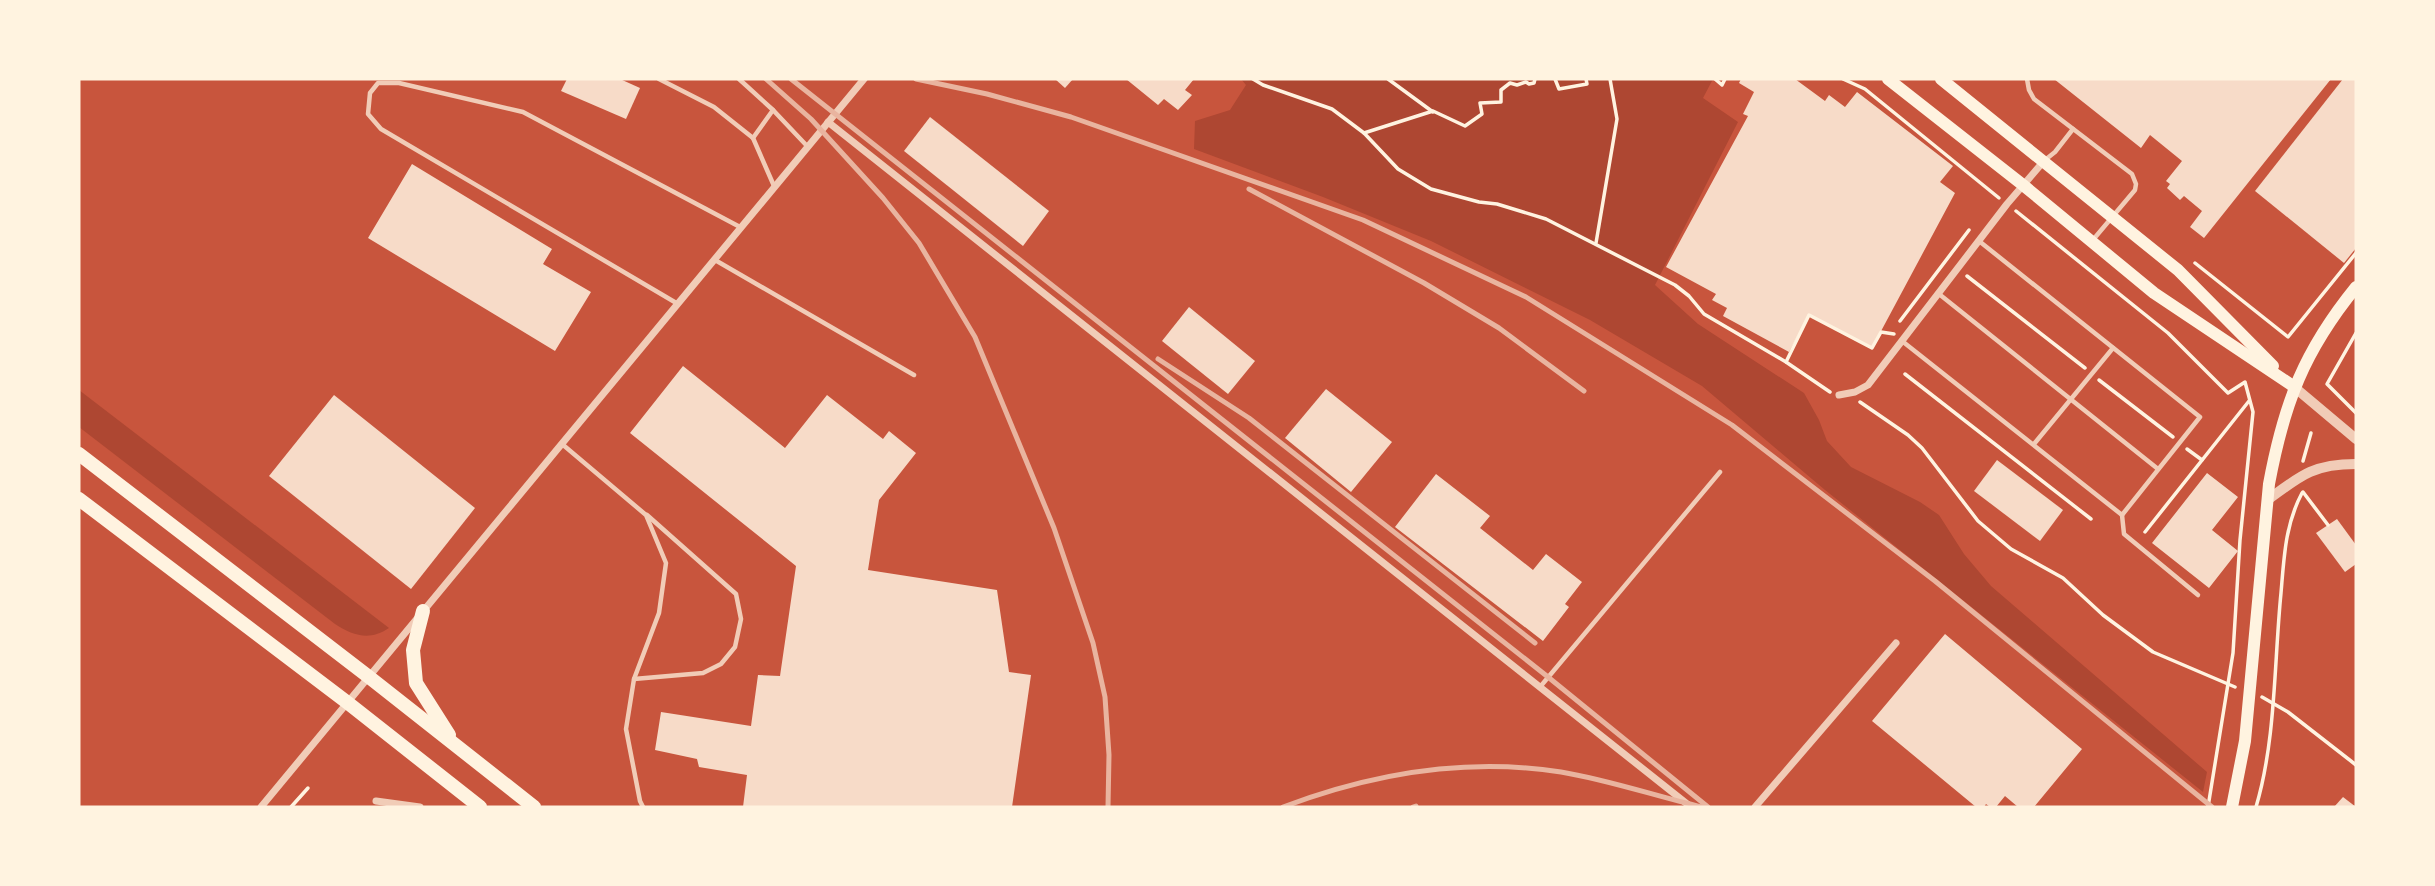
<svg xmlns="http://www.w3.org/2000/svg" width="2435" height="886" font-family="'Fira Sans',sans-serif">
  <style>
    .green { fill: #ae4732 }
    .building { fill: #f7dbc8 }
    .lines { fill: none; stroke-linecap: round; stroke-linejoin: round }
    .path { stroke: #fff3e0; stroke-width: 3.5 }
    .service { stroke: #f1ccb7; stroke-width: 4.5 }
    .minor { stroke: #f1ccb7; stroke-width: 7 }
    .tertiary { stroke: #f1ccb7; stroke-width: 10 }
    .secondary { stroke: #fff3e0; stroke-width: 12 }
    .primary { stroke: #fff3e0; stroke-width: 14 }
    .rail { stroke: #e9b49f; stroke-width: 5 }
  </style>
  <rect width="100%" height="100%" fill="#c8553d"/>
  <!-- green -->
  <g class="green">
    <path d="M1241 79H1713L1703 98 1738 122 1655 285 1698 324 1804 393 1819 420 1827 441 1851 467 1920 502 1939 515 1964 554 1991 586 2207 772 2203 792 1825 490 1702 386 1590 320 1431 241 1323 197 1194 149 1195 121 1230 110 1246 85Z"/>
    <path d="M79 390 389 628C370 641 353 636 335 624L79 427Z"/>
  </g>
  <!-- building -->
  <g class="building">
    <path d="M567 79H620L640 88 626 119 561 91Z"/>
    <path d="M1055 79H1073L1065 88Z"/>
    <path d="M1126 79H1194L1185 90 1192 95 1178 110 1164 99 1158 105Z"/>
    <path d="M1741 79H1795L1825 101 1829 95 1845 107 1857 92 1953 166 1940 182 1955 193 1872 348 1809 315 1789 352 1723 316 1727 308 1712 300 1716 294 1666 267 1748 116 1743 114 1754 92 1739 83Z"/>
    <path d="M2054 79H2331L2204 238 2190 227 2202 211 2184 196 2180 200 2167 188 2170 184 2166 181 2182 161 2150 135 2141 148Z"/>
    <path d="M2343 79H2356V248L2344 263 2255 191Z"/>
    <path d="M930 117 1049 211 1023 246 904 151Z"/>
    <path d="M412 164 552 249 543 264 591 292 555 351 368 238Z"/>
    <path d="M1189 307 1255 361 1228 394 1162 341Z"/>
    <path d="M683 366 785 448 827 395 883 439 889 431 916 453 879 500 868 570 997 590 1009 672 1031 675 1012 807H743L747 775 699 767 697 759 655 750 661 712 751 726 758 675 780 676 796 566 630 433Z"/>
    <path d="M1326 389 1392 442 1351 492 1285 438Z"/>
    <path d="M334 395 475 508 411 589 269 476Z"/>
    <path d="M1997 460 2063 510 2040 541 1974 491Z"/>
    <path d="M2207 473 2238 497 2212 530 2238 551 2209 588 2152 543Z"/>
    <path d="M1436 474 1490 516 1480 528 1533 570 1546 554 1582 582 1565 604 1569 607 1543 641 1395 527Z"/>
    <path d="M2337 519 2356 545V564L2345 572 2316 533Z"/>
    <path d="M1945 634 2082 749 2034 807H2018L2005 796 1996 807H1990L1986 804 1984 807H1976L1872 721Z"/>
    <path d="M2343 797 2356 807H2334Z"/>
  </g>
  <g class="lines">
    <!-- path -->
    <g class="path">
      <path d="M1253 79 1263 85 1332 109 1364 133 1398 169 1431 189 1479 202 1497 204 1546 219 1675 285 1689 296 1704 314 1786 362 1830 392"/>
      <path d="M1388 79 1433 112"/>
      <path d="M1555 79 1559 89 1587 84 1586 79"/>
      <path d="M1715 79 1722 85 1725 79"/>
      <path d="M1843 79 1865 89 1999 198"/>
      <path d="M1364 133 1433 111 1465 126 1482 114 1480 103 1501 102V90L1510 83 1517 85 1526 82 1529 84 1534 83 1535 79"/>
      <path d="M2016 211 2168 333 2228 393 2245 382 2253 412 2240 540 2233 653 2208 807"/>
      <path d="M1596 243 1617 119 1610 79"/>
      <path d="M2195 263 2288 337 2356 253"/>
      <path d="M1967 276 2085 368"/>
      <path d="M1900 321 1969 230"/>
      <path d="M2356 333 2327 384 2356 413"/>
      <path d="M1786 362 1809 315 1872 348 1881 332 1894 334"/>
      <path d="M1905 374 2091 519"/>
      <path d="M2099 380 2173 437"/>
      <path d="M1860 402 1908 435 1922 448 1978 521 2011 549 2063 578 2103 615 2153 652 2235 687"/>
      <path d="M2187 449 2202 460"/>
      <path d="M2303 461 2311 433"/>
      <path d="M2303 492 2328 525"/>
      <path d="M2145 532 2249 401"/>
      <path d="M2262 697 2288 712 2356 765"/>
      <path d="M291 807 308 788"/>
      <path d="M2256 807C2276 740 2274 663 2281 593 2284 558 2285 525 2302 493"/>
    </g>
    <!-- service -->
    <g class="service">
      <path d="M659 79 714 107 753 138 774 186"/>
      <path d="M739 79 773 110 808 147"/>
      <path d="M2027 79 2029 90 2034 99 2132 174 2136 184 2135 190 2092 241"/>
      <path d="M753 138 773 110"/>
      <path d="M2045 160 2055 152 2073 129"/>
      <path d="M715 260 914 375"/>
      <path d="M1939 294 2158 469"/>
      <path d="M678 304 381 129 368 114 370 93 378 83H399L523 112 740 227"/>
      <path d="M1902 341 2122 515 2200 417 1979 241"/>
      <path d="M562 444 646 515 666 563 659 613 634 679 626 729 640 801 643 807"/>
      <path d="M2034 444 2113 348"/>
      <path d="M2122 515 2124 534 2198 595"/>
      <path d="M634 679 703 673 721 664 735 647 741 619 736 594 647 515"/>
      <path d="M1540 687 1720 472"/>
    </g>
    <!-- minor -->
    <g class="minor">
      <path d="M828 122 1691 807"/>
      <path d="M1839 395 1855 392 1868 385 2007 204 2044 161"/>
      <path d="M376 801 420 807"/>
      <path d="M261 807 864 79"/>
      <path d="M1755 807 1896 643"/>
    </g>
    <!-- tertiary -->
    <g class="tertiary">
      <path d="M2293 386 2356 439"/>
      <path d="M2269 499C2301 475 2314 464 2356 464"/>
    </g>
    <!-- secondary -->
    <g class="secondary">
      <path d="M1888 79 2023 185 2154 293 2293 386"/>
      <path d="M1941 79 2178 270 2273 366"/>
      <path d="M2232 807 2245 741 2269 484C2284 403 2304 351 2356 287"/>
    </g>
    <!-- primary -->
    <g class="primary">
      <path d="M79 454 369 677 534 807"/>
      <path d="M79 499 348 703 480 807"/>
      <path d="M423 611 413 650 416 683 449 735"/>
    </g>
    <!-- rail -->
    <g class="rail">
      <path d="M766 79 811 119 883 198 919 243 975 337 1054 528 1093 643 1105 697 1109 755 1108 807"/>
      <path d="M791 79 1548 677 1708 807"/>
      <path d="M916 79 987 94 1071 117 1363 220 1526 297 1732 425 1935 581 2212 807"/>
      <path d="M1249 189 1424 283 1499 328 1584 391"/>
      <path d="M1158 359 1249 418 1535 643"/>
      <path d="M1283 807C1373 773 1465 757 1561 772 1609 780 1655 796 1702 807"/>
      <path d="M1413 807 1416 806"/>
    </g>
  </g>
  <!-- border -->
  <rect width="2435" height="886" fill="none" stroke="#fff3e0" stroke-width="161"/>
</svg>
